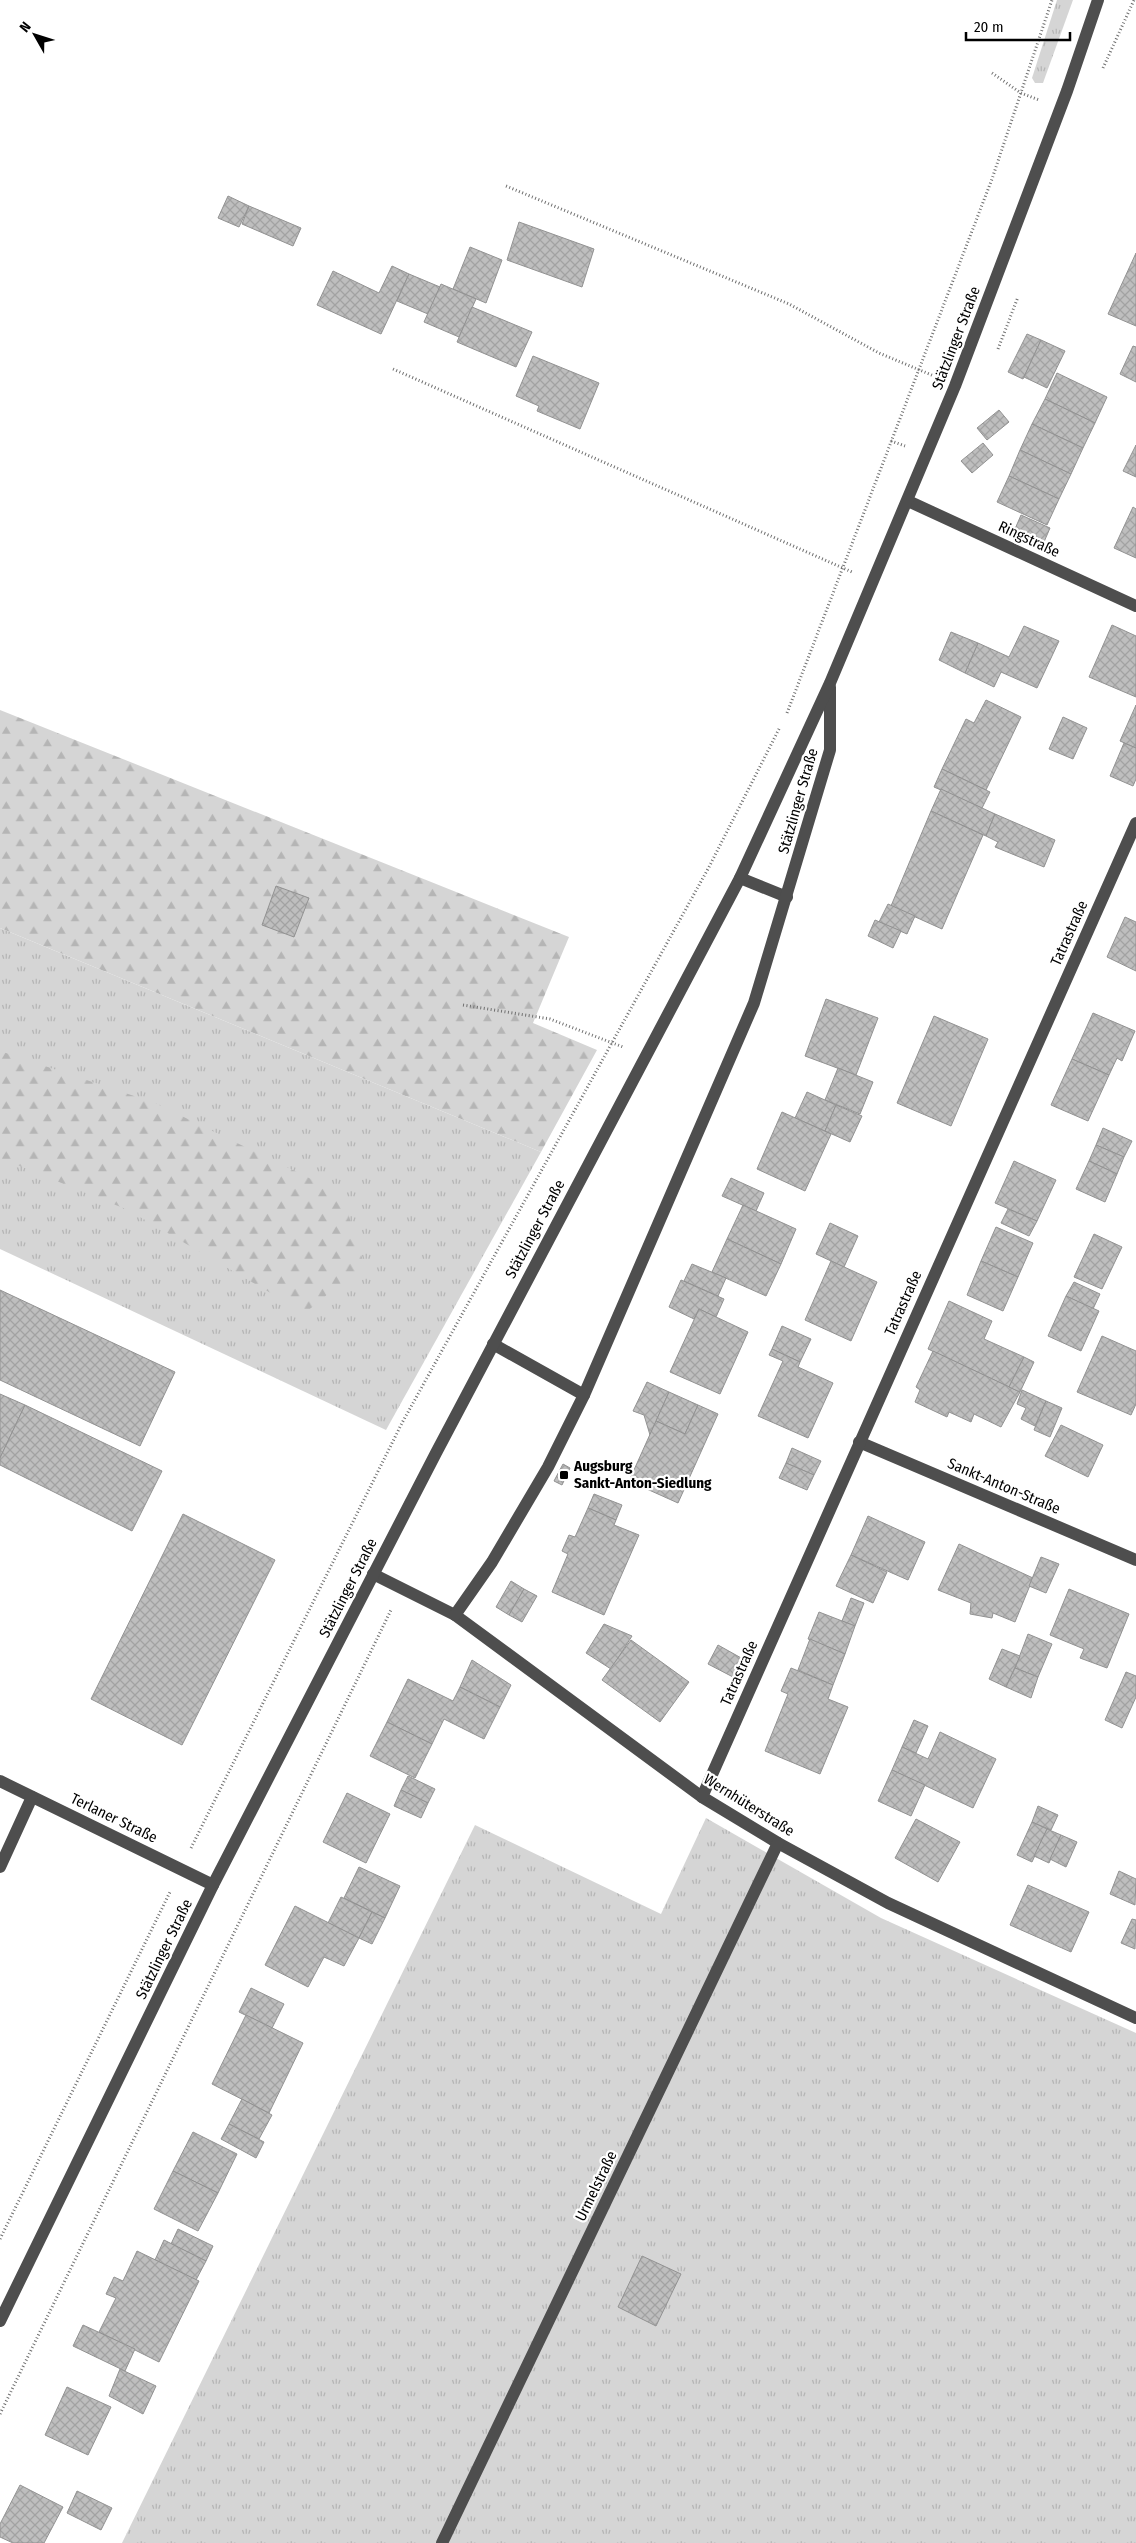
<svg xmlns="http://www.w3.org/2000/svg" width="1136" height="2543" font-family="'Fira Sans Condensed',sans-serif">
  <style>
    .grass { fill: url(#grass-tufts) }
    .forest { fill: url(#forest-firs) }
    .building { fill: url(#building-cross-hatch); stroke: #929292 }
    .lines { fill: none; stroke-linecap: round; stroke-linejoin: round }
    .path { stroke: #707070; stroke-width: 3; stroke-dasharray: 1 2.5; stroke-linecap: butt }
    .minor { stroke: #4e4e4e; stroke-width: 12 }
    .poi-dot { fill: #000; stroke: #fff; stroke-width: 2 }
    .labels { text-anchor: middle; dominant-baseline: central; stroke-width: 4.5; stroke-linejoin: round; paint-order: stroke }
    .street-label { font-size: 15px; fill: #000; stroke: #fff }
    .poi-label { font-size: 15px; font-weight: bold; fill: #000; stroke: #fff; text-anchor: start }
  </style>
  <defs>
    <pattern id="grass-tufts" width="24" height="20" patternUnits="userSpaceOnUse" patternTransform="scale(1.25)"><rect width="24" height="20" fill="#d5d5d5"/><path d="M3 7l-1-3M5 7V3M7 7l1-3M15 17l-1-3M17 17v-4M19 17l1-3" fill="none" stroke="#b5b5b5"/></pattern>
    <pattern id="forest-firs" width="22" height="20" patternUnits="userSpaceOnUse" patternTransform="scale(1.25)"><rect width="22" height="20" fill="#d5d5d5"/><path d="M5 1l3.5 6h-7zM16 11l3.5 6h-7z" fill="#b5b5b5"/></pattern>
    <pattern id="building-cross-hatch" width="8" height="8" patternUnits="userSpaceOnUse" patternTransform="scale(1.25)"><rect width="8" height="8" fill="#bebebe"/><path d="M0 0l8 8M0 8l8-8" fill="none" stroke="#a2a2a2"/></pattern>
  </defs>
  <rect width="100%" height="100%" fill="#fff"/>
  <!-- grass -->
  <g class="grass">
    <path d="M1057 0H1073L1043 83H1035L1032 78Z"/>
    <path d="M0 928 541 1152 386 1430 0 1249Z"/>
    <path d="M706 1818 881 1918 1136 2033V2543H122L475 1825 661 1914Z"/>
  </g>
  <!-- forest -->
  <g class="forest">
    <path d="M0 710 569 937 533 1023 597 1050 541 1152 0 928Z"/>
    <path d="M0 1051 155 1103 342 1194 364 1264 305 1313 128 1210 0 1158Z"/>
  </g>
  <!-- building -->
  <g class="building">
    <path d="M228 196 249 206 239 227 218 218Z"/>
    <path d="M249 206 301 228 293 246 242 224Z"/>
    <path d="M519 222 594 249 582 287 507 260Z"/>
    <path d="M470 247 502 260 486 303 453 289Z"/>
    <path d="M1136 253V326L1108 314Z"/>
    <path d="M392 266 409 274 381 334 317 305 333 271 379 293Z"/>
    <path d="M409 274 440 287 428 314 397 301Z"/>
    <path d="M441 284 476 299 459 337 424 322Z"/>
    <path d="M472 307 532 332 516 367 457 342Z"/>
    <path d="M1027 334 1041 340 1023 379 1008 372Z"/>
    <path d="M1041 340 1065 351 1047 388 1024 377Z"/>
    <path d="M1133 346 1136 347V382L1120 374Z"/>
    <path d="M533 356 599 383 580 429 537 411 539 406 516 396Z"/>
    <path d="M1057 373 1107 397 1095 423 1045 399Z"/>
    <path d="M1045 399 1095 423 1083 448 1032 424Z"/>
    <path d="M999 410 1009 422 987 440 977 428Z"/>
    <path d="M1032 424 1083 448 1071 474 1020 450Z"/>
    <path d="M983 443 993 455 972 473 961 461Z"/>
    <path d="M1136 445V477L1123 471Z"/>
    <path d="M1020 450 1071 474 1059 499 1009 476Z"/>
    <path d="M1009 476 1059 499 1047 525 997 502Z"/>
    <path d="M1133 507 1136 509V558L1114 548Z"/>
    <path d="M1021 515 1050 528 1044 542 1015 529Z"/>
    <path d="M1112 625 1136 636V697L1089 677Z"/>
    <path d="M1024 626 1059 641 1037 688 1001 672 994 687 965 673 978 643 1009 657Z"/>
    <path d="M951 632 978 643 965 673 939 660Z"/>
    <path d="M986 700 1021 717 986 790 942 769 966 719 974 723Z"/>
    <path d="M1136 705V748L1120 741Z"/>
    <path d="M1063 717 1087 728 1073 759 1049 749Z"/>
    <path d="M1124 743 1136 748V779L1133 786 1110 776Z"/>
    <path d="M942 769 990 792 982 808 934 787Z"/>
    <path d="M941 789 995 814 986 836 931 811Z"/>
    <path d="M931 811 983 835 942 929 891 906Z"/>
    <path d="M995 814 1055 840 1044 867 995 847 998 842 986 836Z"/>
    <path d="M276 886 309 898 294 937 262 925Z"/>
    <path d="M888 904 915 916 907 934 879 922Z"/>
    <path d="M1125 917 1136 922V971L1107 957Z"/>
    <path d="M875 920 901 931 893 948 868 936Z"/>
    <path d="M826 999 878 1018 856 1075 805 1056Z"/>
    <path d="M1093 1013 1135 1031 1122 1061 1117 1058 1109 1075 1072 1059Z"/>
    <path d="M934 1016 988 1039 951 1126 897 1103Z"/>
    <path d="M1072 1059 1109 1075 1088 1121 1051 1105Z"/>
    <path d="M838 1068 873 1082 860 1114 825 1100Z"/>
    <path d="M807 1092 836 1105 825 1131 795 1118Z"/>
    <path d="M836 1105 862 1116 850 1142 825 1131Z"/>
    <path d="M782 1112 831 1134 805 1191 757 1169Z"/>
    <path d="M1103 1128 1132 1141 1124 1157 1096 1145Z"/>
    <path d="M1096 1145 1124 1157 1117 1174 1089 1161Z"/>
    <path d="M1014 1161 1056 1180 1037 1221 995 1203Z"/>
    <path d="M1089 1161 1117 1174 1105 1202 1076 1189Z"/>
    <path d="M731 1178 764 1193 756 1211 722 1196Z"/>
    <path d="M743 1205 796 1229 781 1264 727 1239Z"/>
    <path d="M1008 1209 1037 1221 1029 1236 1001 1223Z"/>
    <path d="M830 1223 858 1236 844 1267 816 1254Z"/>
    <path d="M996 1227 1033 1243 1018 1277 981 1261Z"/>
    <path d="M1094 1234 1122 1247 1102 1289 1074 1277Z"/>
    <path d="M727 1239 781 1264 766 1296 712 1272Z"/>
    <path d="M831 1261 877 1282 851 1341 805 1320Z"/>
    <path d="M981 1261 1018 1277 1003 1311 967 1295Z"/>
    <path d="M692 1264 726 1278 718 1296 684 1281Z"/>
    <path d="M681 1280 724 1299 716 1317 699 1309 694 1319 669 1307Z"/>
    <path d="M1074 1282 1100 1294 1093 1309 1066 1296Z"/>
    <path d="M0 1290 175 1372 140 1446 0 1380Z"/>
    <path d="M1066 1296 1099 1311 1081 1351 1048 1336Z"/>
    <path d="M949 1301 992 1321 984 1339 1024 1357 1009 1387 928 1349Z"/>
    <path d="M699 1309 748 1332 720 1394 670 1372Z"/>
    <path d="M782 1326 811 1339 800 1362 772 1349Z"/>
    <path d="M1102 1336 1136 1351V1404L1131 1415 1077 1392Z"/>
    <path d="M772 1349 800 1362 798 1367 833 1383 808 1438 758 1416 783 1361 769 1355Z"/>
    <path d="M933 1351 1020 1392 1001 1427 974 1414 971 1422 949 1412 947 1417 915 1402 920 1390 916 1387Z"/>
    <path d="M1024 1357 1034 1362 1020 1392 1009 1387Z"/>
    <path d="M647 1382 669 1392 650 1435 644 1415 633 1411Z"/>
    <path d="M1022 1390 1046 1401 1035 1426 1021 1419 1026 1408 1017 1404Z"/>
    <path d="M669 1392 698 1405 685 1434 656 1421Z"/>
    <path d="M0 1394 25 1405 0 1458Z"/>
    <path d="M1046 1401 1062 1408 1050 1437 1034 1430Z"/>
    <path d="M25 1405 162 1471 132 1531 0 1465V1458Z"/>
    <path d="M698 1405 718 1414 678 1503 629 1481 656 1421 685 1434Z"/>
    <path d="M1061 1425 1103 1445 1088 1477 1045 1456Z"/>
    <path d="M792 1448 821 1461 814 1475 786 1463Z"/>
    <path d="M786 1463 814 1475 807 1490 779 1478Z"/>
    <path d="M563 1464 570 1468 562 1485 554 1481Z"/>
    <path d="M594 1494 622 1505 616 1520 588 1508Z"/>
    <path d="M588 1508 616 1520 614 1525 639 1535 604 1615 552 1592 568 1554 562 1551 569 1535 575 1537Z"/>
    <path d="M183 1514 275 1560 182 1745 91 1699Z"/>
    <path d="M868 1516 925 1542 908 1580 851 1555Z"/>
    <path d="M959 1544 1033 1578 1015 1622 993 1613 992 1618 970 1614 971 1603 938 1590Z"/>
    <path d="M851 1555 887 1572 873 1603 836 1586Z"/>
    <path d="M1041 1557 1059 1564 1046 1593 1029 1586Z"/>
    <path d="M511 1581 524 1589 509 1615 496 1607Z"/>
    <path d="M524 1589 537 1596 522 1622 509 1615Z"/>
    <path d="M1069 1589 1129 1614 1107 1668 1080 1658 1084 1649 1050 1635Z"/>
    <path d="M851 1598 864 1603 855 1626 842 1621Z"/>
    <path d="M819 1612 855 1626 845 1654 808 1639Z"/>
    <path d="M604 1624 632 1636 611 1669 586 1653Z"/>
    <path d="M1028 1634 1052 1644 1038 1677 1015 1668Z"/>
    <path d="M810 1639 845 1654 833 1685 798 1670Z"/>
    <path d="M631 1640 689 1682 660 1722 602 1680Z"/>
    <path d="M718 1645 743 1659 733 1677 708 1664Z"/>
    <path d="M1002 1649 1020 1656 1006 1687 989 1679Z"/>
    <path d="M472 1660 511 1685 500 1707 460 1687Z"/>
    <path d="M791 1668 833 1685 828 1699 848 1707 820 1774 765 1751 788 1694 781 1691Z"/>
    <path d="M1015 1668 1038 1677 1031 1698 1006 1687Z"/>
    <path d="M1126 1672 1136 1676V1697L1122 1728 1105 1720Z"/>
    <path d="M408 1679 453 1701 460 1687 500 1707 484 1739 444 1719 432 1744 387 1722Z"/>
    <path d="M914 1720 928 1726 916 1753 902 1747Z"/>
    <path d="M387 1722 432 1744 415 1778 370 1756Z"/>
    <path d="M940 1732 996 1759 973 1808 892 1770 902 1747 928 1759Z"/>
    <path d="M892 1770 925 1785 911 1816 878 1801Z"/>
    <path d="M408 1776 435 1789 428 1803 401 1790Z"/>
    <path d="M401 1790 428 1803 421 1818 394 1806Z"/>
    <path d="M347 1793 390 1814 366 1863 323 1842Z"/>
    <path d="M1038 1806 1058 1815 1051 1830 1032 1822Z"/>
    <path d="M916 1819 960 1842 938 1882 895 1858Z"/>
    <path d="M1032 1822 1047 1829 1032 1862 1017 1855Z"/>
    <path d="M1047 1829 1061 1835 1049 1863 1034 1856Z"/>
    <path d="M1061 1835 1077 1842 1066 1867 1050 1859Z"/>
    <path d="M359 1867 400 1886 385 1918 344 1898Z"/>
    <path d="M1119 1871 1136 1879 1135 1905 1110 1894Z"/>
    <path d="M1028 1885 1089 1912 1071 1952 1010 1925Z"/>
    <path d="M341 1897 372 1912 359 1938 328 1923Z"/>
    <path d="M295 1906 359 1938 344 1966 324 1957 308 1987 265 1965Z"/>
    <path d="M372 1912 385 1918 372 1944 359 1938Z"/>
    <path d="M1132 1919 1136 1920 1135 1949 1121 1943Z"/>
    <path d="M251 1988 284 2004 272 2028 239 2012Z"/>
    <path d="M246 2015 303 2043 269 2113 212 2084Z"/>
    <path d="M242 2099 272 2115 259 2139 229 2124Z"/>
    <path d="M229 2124 264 2142 256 2158 221 2139Z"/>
    <path d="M193 2132 237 2154 218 2193 173 2171Z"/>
    <path d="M173 2171 218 2193 198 2231 154 2209Z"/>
    <path d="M178 2229 213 2246 206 2261 171 2244Z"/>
    <path d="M164 2240 206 2261 196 2280 155 2260Z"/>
    <path d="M137 2251 199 2281 159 2362 99 2332 116 2298 106 2294 114 2277 123 2281Z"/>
    <path d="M642 2256 681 2274 656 2326 618 2307Z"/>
    <path d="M83 2325 135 2349 125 2371 73 2346Z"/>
    <path d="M120 2369 156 2386 143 2414 109 2396Z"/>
    <path d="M67 2387 111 2407 88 2455 45 2435Z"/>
    <path d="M20 2485 63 2507 44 2543H13L0 2537V2524Z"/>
    <path d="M77 2491 112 2508 101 2530 67 2513Z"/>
  </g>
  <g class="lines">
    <!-- path -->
    <g class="path">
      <path d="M1103 68 1134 0"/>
      <path d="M992 73 1021 93 1039 100"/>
      <path d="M506 186 789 304 879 353 934 376"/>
      <path d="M998 349 1018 297"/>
      <path d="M393 369 852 572"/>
      <path d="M891 441 905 446"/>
      <path d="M787 713 992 179 1052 0"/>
      <path d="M463 1005 550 1019 623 1047"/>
      <path d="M191 1848 402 1423 709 867 780 727"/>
      <path d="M0 2239 170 1892"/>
      <path d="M0 2414 391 1610"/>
    </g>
    <!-- minor -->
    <g class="minor">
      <path d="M908 501 1136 606"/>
      <path d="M740 878 787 897"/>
      <path d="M493 1344 584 1395"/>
      <path d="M859 1442 1136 1560"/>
      <path d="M373 1574 455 1615 702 1797 778 1843 888 1903 1136 2018"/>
      <path d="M455 1615 492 1562 548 1467 584 1395 754 1003 830 750V687"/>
      <path d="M0 1781 213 1885"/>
      <path d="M702 1797 1136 823"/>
      <path d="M0 1867 32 1797"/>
      <path d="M0 2321 213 1885 436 1453 740 878 830 683 955 386 1067 91 1098 0"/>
      <path d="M442 2543 778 1843"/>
    </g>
  </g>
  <!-- markers -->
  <rect class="poi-dot" x="559" y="1470" width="10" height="10" rx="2.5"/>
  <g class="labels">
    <!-- street labels -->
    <g class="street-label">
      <text transform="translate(956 338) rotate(-69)">Stätzlinger Straße</text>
      <text transform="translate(1029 539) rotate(25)">Ringstraße</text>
      <text transform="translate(798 801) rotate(-74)">Stätzlinger Straße</text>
      <text transform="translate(1069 933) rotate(-66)">Tatrastraße</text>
      <text transform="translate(535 1229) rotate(-62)">Stätzlinger Straße</text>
      <text transform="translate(903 1303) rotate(-66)">Tatrastraße</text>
      <text transform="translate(1004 1486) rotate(23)">Sankt-Anton-Straße</text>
      <text transform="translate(348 1588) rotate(-63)">Stätzlinger Straße</text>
      <text transform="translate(739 1673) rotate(-66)">Tatrastraße</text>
      <text transform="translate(749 1805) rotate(32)">Wernhüterstraße</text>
      <text transform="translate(114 1818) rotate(26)">Terlaner Straße</text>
      <text transform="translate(164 1949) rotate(-64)">Stätzlinger Straße</text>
      <text transform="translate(596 2186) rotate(-64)">Urmelstraße</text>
    </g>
    <!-- poi labels -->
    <g class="poi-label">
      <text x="574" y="1466">Augsburg<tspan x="574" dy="17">Sankt-Anton-Siedlung</tspan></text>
    </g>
  </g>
  <!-- north arrow -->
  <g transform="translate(35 35) rotate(309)" stroke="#ffffff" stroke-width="4" paint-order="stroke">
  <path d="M0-4L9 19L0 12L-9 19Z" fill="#000000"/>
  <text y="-8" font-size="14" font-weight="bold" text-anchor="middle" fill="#000000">N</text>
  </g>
  <!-- scale -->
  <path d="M966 32v8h104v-8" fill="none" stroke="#000000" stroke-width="2.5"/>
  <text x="974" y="32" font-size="15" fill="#000000" stroke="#ffffff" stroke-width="4" paint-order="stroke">20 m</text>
</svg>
